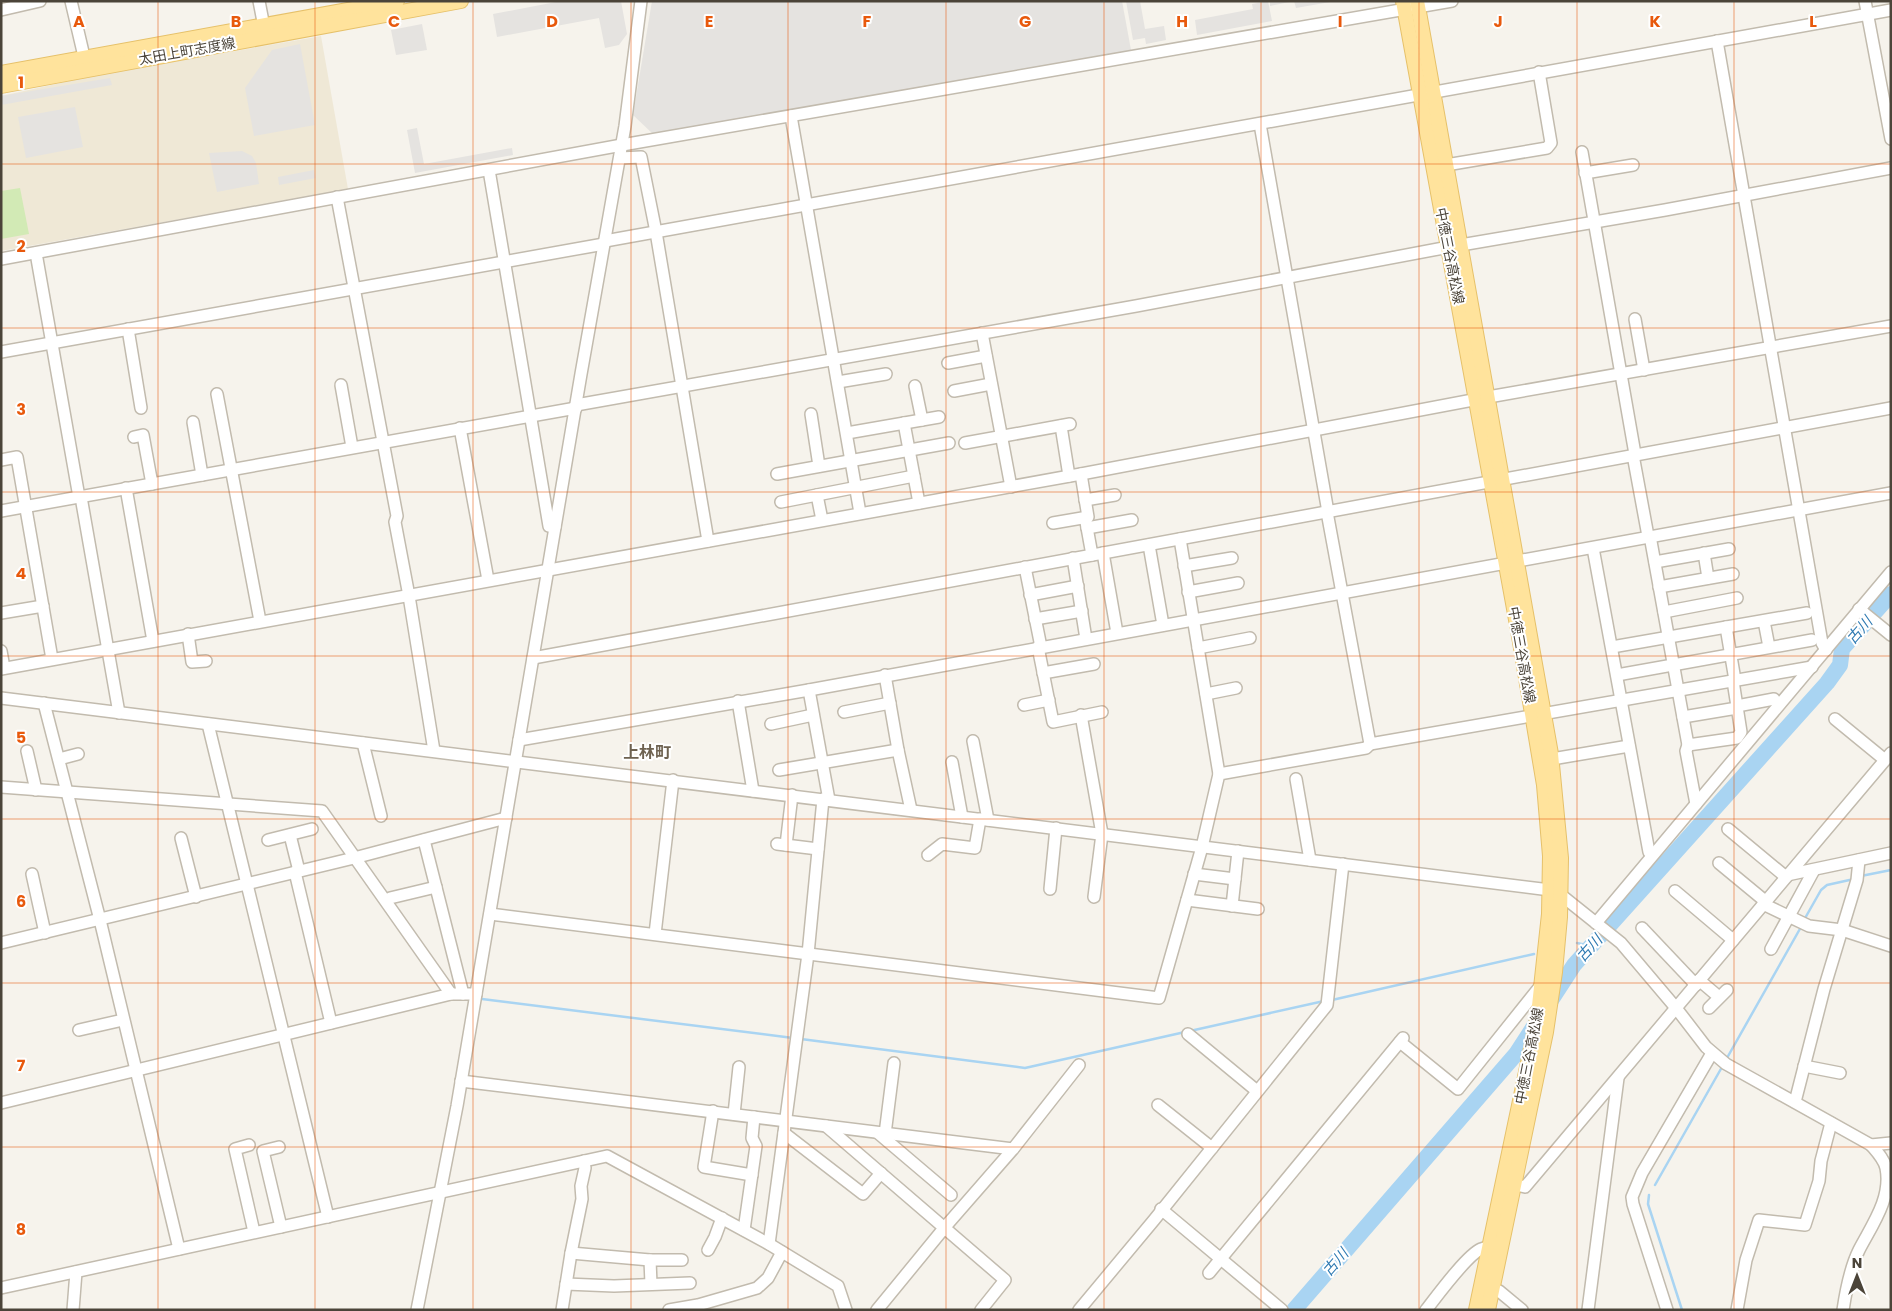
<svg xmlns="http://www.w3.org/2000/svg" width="1892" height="1311" font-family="Poppins,'Noto Sans JP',sans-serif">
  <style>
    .education { fill: #efe8d6 }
    .green { fill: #d2eab5 }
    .parking { fill: #e5e3e0 }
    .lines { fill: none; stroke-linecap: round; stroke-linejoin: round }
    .stream { stroke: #a9d4f2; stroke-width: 2.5 }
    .river { stroke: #a9d4f2; stroke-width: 16 }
    .minor-casing { stroke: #c2bbae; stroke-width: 14 }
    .major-casing { stroke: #e6c16a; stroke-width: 16 }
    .minor { stroke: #fff; stroke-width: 11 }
    .major { stroke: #ffe39c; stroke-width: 14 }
    .grid { fill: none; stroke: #e8590c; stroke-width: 1; stroke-opacity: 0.55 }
    .labels { text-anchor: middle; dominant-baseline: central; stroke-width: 4; stroke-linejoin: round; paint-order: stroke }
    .street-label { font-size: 14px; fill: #4b4439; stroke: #fff }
    .water-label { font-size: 15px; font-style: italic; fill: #2e7ab2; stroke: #fff }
    .quarter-label { font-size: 16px; font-weight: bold; fill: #6e6250; stroke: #fff }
    .grid-label { font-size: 16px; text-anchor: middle; font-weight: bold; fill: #e8590c; stroke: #fff; stroke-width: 4; stroke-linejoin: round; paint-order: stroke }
  </style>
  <rect width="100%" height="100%" fill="#f6f3ec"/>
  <!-- education -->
  <path class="education" d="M321 36 348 189 1 251V96L88 77Z"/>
  <!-- green -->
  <path class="green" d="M20 188 29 234 1 239V191Z"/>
  <!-- parking -->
  <g class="parking">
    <path d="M561 1H621L627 34 619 45 605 48 599 18 497 37 493 14Z"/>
    <path d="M652 1H1122L1131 50 654 135 633 115Z"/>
    <path d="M1126 1H1140L1145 29 1164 26 1166 40 1146 44 1145 38 1133 40Z"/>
    <path d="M1268 1 1272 21 1197 35 1195 20 1253 9 1252 4Z"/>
    <path d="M1270 1H1336L1296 8 1294 1 1270 6Z"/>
    <path d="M422 24 427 50 396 55 391 30Z"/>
    <path d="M300 44 315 125 254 136 245 88 272 50Z"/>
    <path d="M110 78 112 85 1 105V96Z"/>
    <path d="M75 107 83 147 26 158 18 117Z"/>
    <path d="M417 128 424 164 512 148 513 155 415 173 407 130Z"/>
    <path d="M242 151 252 156 256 163 259 184 217 192 209 153Z"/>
    <path d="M314 170 316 178 279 185 278 177Z"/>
  </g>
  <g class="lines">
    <!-- stream -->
    <g class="stream">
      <path d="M1861 876 1891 870"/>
      <path d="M1804 920 1821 890 1827 885 1854 879"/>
      <path d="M1577 943 1591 946"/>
      <path d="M482 999 793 1038"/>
      <path d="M1332 1000 1534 954"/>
      <path d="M1190 1031 1324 1001"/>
      <path d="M801 1039 1025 1068 1185 1032"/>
      <path d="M1727 1058 1801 927"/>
      <path d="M1655 1185 1722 1067"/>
      <path d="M1649 1195 1648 1204 1682 1310"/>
    </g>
    <!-- river -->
    <path class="river" d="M1294 1310 1516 1054 1574 965 1827 683 1840 665 1842 649 1891 594"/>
    <!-- minor casing -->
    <g class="minor-casing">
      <g id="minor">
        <path d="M71 1 86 65"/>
        <path d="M259 1 265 32"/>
        <path d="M1865 1 1891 139"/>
        <path d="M1 10 40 1"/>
        <path d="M1717 41 1822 643 1826 650"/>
        <path d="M791 116 860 513"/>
        <path d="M1260 124 1328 512"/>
        <path d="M1582 152 1635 454"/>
        <path d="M620 158 641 157 656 232 708 541"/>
        <path d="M1446 165 1547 148 1551 143 1539 72"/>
        <path d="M489 170 549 526 555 527"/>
        <path d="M1585 173 1633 165"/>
        <path d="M337 197 397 516 395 522 409 596 434 751"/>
        <path d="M605 241 1891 10"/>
        <path d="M36 253 79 497"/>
        <path d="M1 259 622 145 1452 1"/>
        <path d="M1635 319 1644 370"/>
        <path d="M128 329 141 408"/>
        <path d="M982 333 1011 487"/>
        <path d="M1 352 604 244"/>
        <path d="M948 363 986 356"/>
        <path d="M838 382 886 374"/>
        <path d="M341 385 352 447"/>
        <path d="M915 386 922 420"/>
        <path d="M954 391 991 384"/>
        <path d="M217 394 260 621"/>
        <path d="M576 405 1136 306 1449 247 1665 210 1891 168"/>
        <path d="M811 414 819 466"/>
        <path d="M193 422 202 475"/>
        <path d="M904 423 919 503"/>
        <path d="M1061 426 1069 476"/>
        <path d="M460 428 488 580"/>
        <path d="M847 433 939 417"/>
        <path d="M134 437 143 435 152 484"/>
        <path d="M965 443 1070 424"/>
        <path d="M1633 455 1648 536"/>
        <path d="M1 460 17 457 52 659"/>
        <path d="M777 474 949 443"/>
        <path d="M126 488 153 641"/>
        <path d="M817 495 822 520"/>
        <path d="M81 497 119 713"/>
        <path d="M1085 500 1115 495"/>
        <path d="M781 502 914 476"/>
        <path d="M1 511 576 408"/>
        <path d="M1327 512 1370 744 1812 667"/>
        <path d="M1086 522 1092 555"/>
        <path d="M1053 523 1088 517 1081 474"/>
        <path d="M1087 528 1132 520"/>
        <path d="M1650 536 1688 745 1737 738 1741 732 1733 681"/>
        <path d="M1180 539 1219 774"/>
        <path d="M1149 545 1163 625"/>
        <path d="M1593 548 1649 852"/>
        <path d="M1103 553 1117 633"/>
        <path d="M1704 553 1708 578"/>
        <path d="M1073 558 1086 639"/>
        <path d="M1655 562 1729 549"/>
        <path d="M1184 566 1232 558"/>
        <path d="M1025 567 1041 647"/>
        <path d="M1659 587 1733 574"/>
        <path d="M1188 592 1238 583"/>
        <path d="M1030 595 1078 586"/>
        <path d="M1859 609 1891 635"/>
        <path d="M1664 612 1737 598"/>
        <path d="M1 613 43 606"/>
        <path d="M1035 619 1082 611"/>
        <path d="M1764 621 1769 647"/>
        <path d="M1726 627 1735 680"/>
        <path d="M188 634 192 662 206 661"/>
        <path d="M1038 647 1053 722 1102 712"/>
        <path d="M1612 647 1807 613"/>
        <path d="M1198 648 1250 638"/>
        <path d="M1 651 4 668"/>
        <path d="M533 658 1891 408"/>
        <path d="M1 669 1081 474 1494 396 1891 326"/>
        <path d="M1043 673 1094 664"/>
        <path d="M1617 675 1812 640"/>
        <path d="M809 690 829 800"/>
        <path d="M1206 694 1236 688"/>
        <path d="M1 698 1550 890 1561 895 1621 943 1676 1008 1706 1047 1726 1064 1871 1145C1877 1152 1884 1159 1886 1168 1892 1198 1872 1225 1859 1250 1850 1268 1846 1290 1843 1310"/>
        <path d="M738 701 753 791"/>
        <path d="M44 703 100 920 179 1249"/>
        <path d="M1024 705 1049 700"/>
        <path d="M1737 706 1774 699"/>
        <path d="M844 712 890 703"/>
        <path d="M1081 715 1102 834 1094 897"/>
        <path d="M1683 717 1737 708"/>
        <path d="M1835 719 1885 760"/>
        <path d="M208 724 328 1217"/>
        <path d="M771 724 813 715"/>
        <path d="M519 740 809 690 1891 493"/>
        <path d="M973 741 988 820"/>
        <path d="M363 743 381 816"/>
        <path d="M1688 745 1686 751 1696 804"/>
        <path d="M898 750 911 810"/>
        <path d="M27 751 36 790"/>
        <path d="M59 759 78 754"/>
        <path d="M1552 759 1629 746"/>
        <path d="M952 762 962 817"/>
        <path d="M779 770 898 750 885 675"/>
        <path d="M1296 779 1310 860"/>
        <path d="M1 787 322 811 451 994"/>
        <path d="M1728 829 1786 877"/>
        <path d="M290 835 299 871"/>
        <path d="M181 838 196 897"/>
        <path d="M268 840 312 829"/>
        <path d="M424 840 463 994"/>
        <path d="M777 844 818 849"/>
        <path d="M786 845 792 795"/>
        <path d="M928 855 942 844 975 848 980 819"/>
        <path d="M1719 863 1765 901"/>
        <path d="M295 872 331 1023"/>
        <path d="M32 874 45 933"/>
        <path d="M1194 874 1235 879"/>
        <path d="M1787 875 1891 853"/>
        <path d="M1050 889 1056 828"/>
        <path d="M1675 891 1733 940"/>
        <path d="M390 898 436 887"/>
        <path d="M1187 900 1258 909"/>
        <path d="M1763 904 1809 926 1842 930 1891 946"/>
        <path d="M1232 906 1238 851"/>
        <path d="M490 914 1159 998 1202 847 1219 774 1366 748 1370 744"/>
        <path d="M1596 923 1891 572"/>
        <path d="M1642 928 1696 985"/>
        <path d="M655 934 673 780"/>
        <path d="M1 943 354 858 506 818"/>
        <path d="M1771 949 1814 870"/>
        <path d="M1699 980 1719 997"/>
        <path d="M1709 1008 1727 990"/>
        <path d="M79 1030 123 1020"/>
        <path d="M1188 1034 1257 1091"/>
        <path d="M1400 1042 1458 1089 1542 984"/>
        <path d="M1804 1066 1840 1073"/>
        <path d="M461 1081 1013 1149"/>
        <path d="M1795 1102 1824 989 1857 880 1859 860"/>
        <path d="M1 1103 451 994H476"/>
        <path d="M1158 1105 1212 1148"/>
        <path d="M713 1111 704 1167 752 1175"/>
        <path d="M734 1114 739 1067"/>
        <path d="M826 1126 1005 1280 981 1310"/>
        <path d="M784 1133 863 1194 881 1173"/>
        <path d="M878 1133 951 1195"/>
        <path d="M885 1134 894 1063"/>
        <path d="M249 1145 235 1149 254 1232"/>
        <path d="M1871 1145 1891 1143"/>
        <path d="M279 1147 263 1151 281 1227"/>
        <path d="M1507 1183 1525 1187 1891 753"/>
        <path d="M1161 1209 1282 1310"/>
        <path d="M744 1230 756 1146 752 1138 754 1117"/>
        <path d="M769 1244 808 954 823 799"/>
        <path d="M708 1250 715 1237 722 1218"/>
        <path d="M571 1253 650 1260H682"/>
        <path d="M650 1260 651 1284"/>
        <path d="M1209 1273 1403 1038"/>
        <path d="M566 1284 614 1286 690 1283"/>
        <path d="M1 1288 607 1156 769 1244 838 1286 846 1310"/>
        <path d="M1492 1289 1499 1291 1522 1310"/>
        <path d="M73 1310 76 1272"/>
        <path d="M417 1310 457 1106 581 374 625 126 641 1"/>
        <path d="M562 1310 571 1253 582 1199 581 1186 585 1168 584 1161"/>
        <path d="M669 1310 698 1305 757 1288 768 1278 782 1252"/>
        <path d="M877 1310 945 1227 1013 1149 1079 1065"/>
        <path d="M1079 1310 1154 1220 1327 1005 1343 864"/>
        <path d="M1426 1310C1437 1296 1467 1255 1481 1249 1486 1247 1491 1247 1496 1248"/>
        <path d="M1588 1310 1618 1078"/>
        <path d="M1667 1310 1633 1204 1632 1197 1642 1173 1712 1053"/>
        <path d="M1737 1310 1746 1260 1759 1220 1805 1225 1819 1181 1821 1161 1831 1123"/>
      </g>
    </g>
    <!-- major casing -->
    <g class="major-casing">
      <g id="major">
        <path d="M1403 1 1519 636 1544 785 1550 856 1549 914 1538 1015 1476 1310"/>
        <path d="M1417 1 1551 754 1561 858 1560 917 1555 972 1546 1032 1488 1310"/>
        <path d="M1 73 397 1"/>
        <path d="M1 86 461 1"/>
      </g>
    </g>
    <!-- minor -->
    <use href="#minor" class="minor"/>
    <!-- major -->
    <use href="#major" class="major"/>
  </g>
  <!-- grid -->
  <path class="grid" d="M158 1V1310M315 1V1310M473 1V1310M631 1V1310M788 1V1310M946 1V1310M1104 1V1310M1261 1V1310M1419 1V1310M1577 1V1310M1734 1V1310M1 164H1891M1 328H1891M1 492H1891M1 656H1891M1 819H1891M1 983H1891M1 1147H1891"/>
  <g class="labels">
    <!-- street labels -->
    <g class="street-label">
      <text transform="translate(187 51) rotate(-10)">太田上町志度線</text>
      <text transform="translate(1450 256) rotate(79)">中徳三谷高松線</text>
      <text transform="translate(1522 655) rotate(80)">中徳三谷高松線</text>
      <text transform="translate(1529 1056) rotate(-79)">中徳三谷高松線</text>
    </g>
    <!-- water labels -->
    <g class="water-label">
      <text transform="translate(1859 630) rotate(-49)">古川</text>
      <text transform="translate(1589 948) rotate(-48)">古川</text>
      <text transform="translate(1335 1262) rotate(-49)">古川</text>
    </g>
    <!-- quarter labels -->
    <g class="quarter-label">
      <text x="647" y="752">上林町</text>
    </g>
  </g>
  <g class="grid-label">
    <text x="79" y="27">A</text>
    <text x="236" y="27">B</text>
    <text x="394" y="27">C</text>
    <text x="552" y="27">D</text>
    <text x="709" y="27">E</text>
    <text x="867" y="27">F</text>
    <text x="1025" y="27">G</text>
    <text x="1182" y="27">H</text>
    <text x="1340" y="27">I</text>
    <text x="1498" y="27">J</text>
    <text x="1655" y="27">K</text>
    <text x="1813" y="27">L</text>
    <text x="21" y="88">1</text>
    <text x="21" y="252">2</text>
    <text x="21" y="415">3</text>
    <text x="21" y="579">4</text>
    <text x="21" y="743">5</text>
    <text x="21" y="907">6</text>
    <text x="21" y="1071">7</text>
    <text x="21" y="1235">8</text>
  </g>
  <!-- border -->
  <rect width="1892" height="1311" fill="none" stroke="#4b4439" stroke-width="5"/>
  <!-- north arrow -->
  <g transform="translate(1857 1276)" stroke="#ffffff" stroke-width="4" paint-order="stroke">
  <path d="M0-4L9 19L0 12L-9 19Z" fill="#4b4439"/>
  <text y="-8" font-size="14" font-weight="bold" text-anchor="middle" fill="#4b4439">N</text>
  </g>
</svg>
